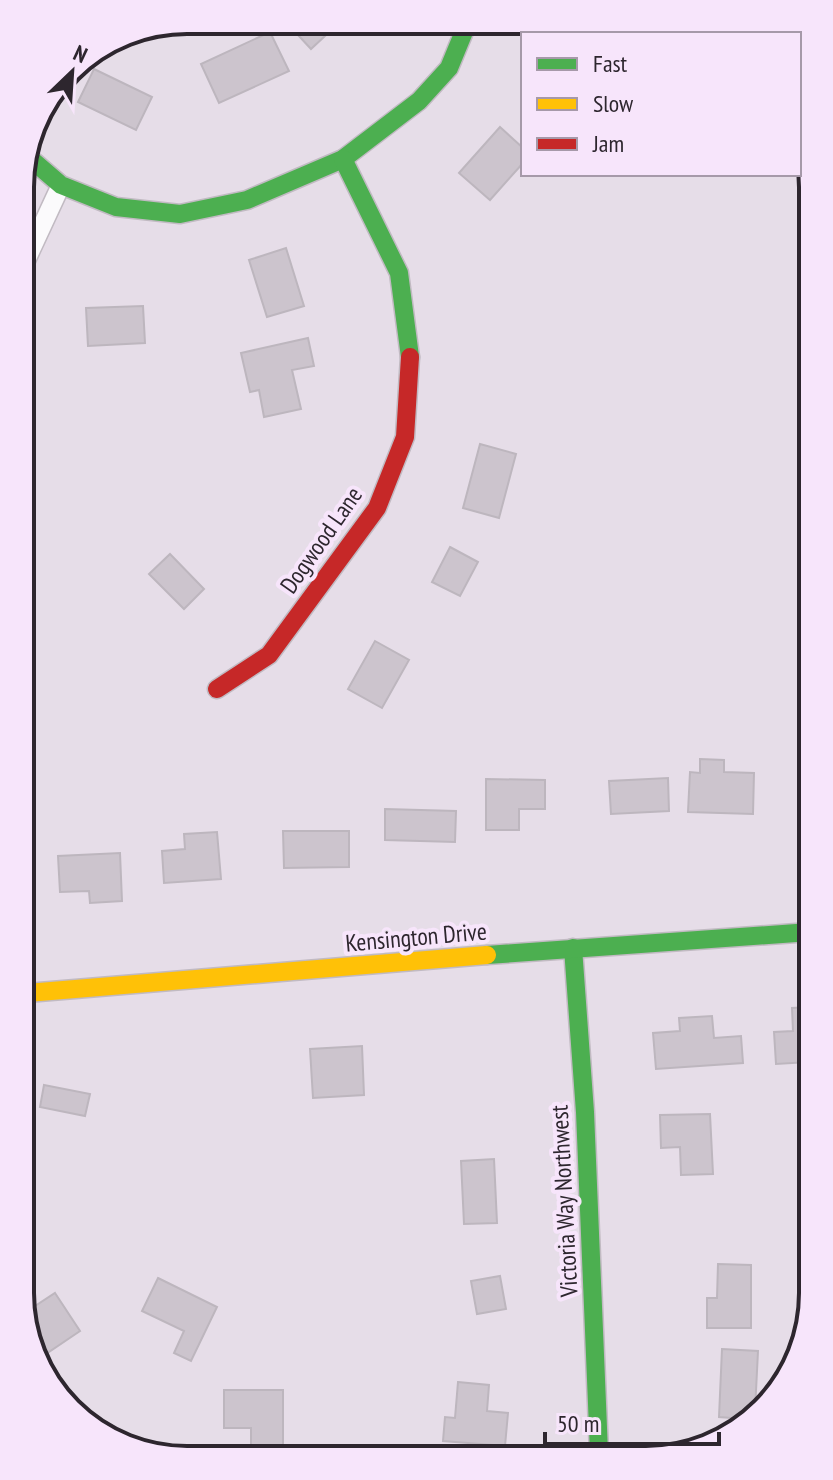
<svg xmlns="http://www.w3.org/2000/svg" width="833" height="1480" font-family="'PT Sans Narrow',sans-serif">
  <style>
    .building { fill: #ccc4cd; stroke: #bdb6be; stroke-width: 2 }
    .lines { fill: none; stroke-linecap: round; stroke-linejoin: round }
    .street-casing { stroke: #c1bac2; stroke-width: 21 }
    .fast-casing { stroke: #c1bac2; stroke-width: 21 }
    .slow-casing { stroke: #c1bac2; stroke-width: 21 }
    .jam-casing { stroke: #c1bac2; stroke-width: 21 }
    .street { stroke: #fbfafc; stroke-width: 18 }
    .fast { stroke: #4caf50; stroke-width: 18 }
    .slow { stroke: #ffc107; stroke-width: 18 }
    .jam { stroke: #c62828; stroke-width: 18 }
    .labels { text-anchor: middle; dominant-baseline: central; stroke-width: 8; stroke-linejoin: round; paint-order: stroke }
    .street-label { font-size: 24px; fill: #2d262e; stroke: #f7e5fb }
    .rim { fill: none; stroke: #2d262e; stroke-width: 4 }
  </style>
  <rect width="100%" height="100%" fill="#e6dde8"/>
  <!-- building -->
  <g class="building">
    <path d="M285 21H341L311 49Z"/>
    <path d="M549 22H566L588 32 587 34H543Z"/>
    <path d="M270 32 289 71 219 103 201 64Z"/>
    <path d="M94 69 152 97 136 130 78 102Z"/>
    <path d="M500 127 523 148V163L490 200 459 173Z"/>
    <path d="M286 248 304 306 267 317 249 260Z"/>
    <path d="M143 306 145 343 88 346 86 308Z"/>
    <path d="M308 338 314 366 292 370 301 409 264 417 259 390 250 392 241 353Z"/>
    <path d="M480 444 516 454 499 518 463 508Z"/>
    <path d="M450 547 478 562 460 596 432 582Z"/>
    <path d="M170 554 204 589 184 609 149 574Z"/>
    <path d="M375 641 409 660 382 708 348 689Z"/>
    <path d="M700 759 724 760V772L754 773 753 814 688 812 690 772 700 773Z"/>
    <rect x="804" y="774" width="5" height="39"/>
    <path d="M668 778 669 811 611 814 609 781Z"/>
    <path d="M486 779 545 780V809H519V830H486Z"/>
    <path d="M385 809 456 811 455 842 385 840Z"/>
    <path d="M283 831H349V867L284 868Z"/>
    <path d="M217 832 221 879 164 883 162 851 185 849 184 834Z"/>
    <path d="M120 853 122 901 90 903 89 891 60 892 58 856Z"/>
    <path d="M810 1007 811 1072H809V1062L776 1064 774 1032 793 1031 792 1008Z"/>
    <path d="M712 1016 714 1038 741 1036 743 1063 656 1069 653 1033 680 1031 679 1018Z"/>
    <path d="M362 1046 364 1095 313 1098 310 1049Z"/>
    <path d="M44 1085 90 1094 85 1116 40 1107Z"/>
    <path d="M710 1114 713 1174 681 1175 680 1147 661 1148 660 1115Z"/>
    <path d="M494 1159 497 1223 464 1224 461 1161Z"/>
    <path d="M718 1264 751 1265V1328H707V1298H717Z"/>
    <path d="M500 1276 506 1309 477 1314 471 1281Z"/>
    <path d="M158 1278 217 1307 191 1361 174 1353 184 1331 142 1311Z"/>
    <path d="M55 1293 80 1331 37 1360 29 1347V1310Z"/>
    <path d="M722 1349 758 1351 755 1411 745 1419 719 1417Z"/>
    <path d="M458 1382 489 1385 487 1411 508 1413 505 1446 443 1441 445 1417 455 1418Z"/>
    <path d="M224 1390H283V1457H251V1428H224Z"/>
  </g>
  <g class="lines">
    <!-- street casing -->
    <g class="street-casing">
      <path id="street" d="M22 269 61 185"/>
    </g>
    <!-- fast casing -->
    <g class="fast-casing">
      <g id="fast">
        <path d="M25 154 61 185 116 207 180 214 247 200 343 159 419 101 449 68 468 22"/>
        <path d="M343 159 399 273 410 357"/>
        <path d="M573 948 585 1112 599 1452"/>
        <path d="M487 955 810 932"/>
      </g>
    </g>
    <!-- slow casing -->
    <g class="slow-casing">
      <path id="slow" d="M27 993 487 955"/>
    </g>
    <!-- jam casing -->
    <g class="jam-casing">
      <path id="jam" d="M217 689 269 655 377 508 405 437 410 357"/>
    </g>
    <!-- street -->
    <use href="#street" class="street"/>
    <!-- fast -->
    <use href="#fast" class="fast"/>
    <!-- slow -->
    <use href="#slow" class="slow"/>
    <!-- jam -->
    <use href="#jam" class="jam"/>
  </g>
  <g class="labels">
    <!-- street labels -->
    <g class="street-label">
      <text transform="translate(321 540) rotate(-55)">Dogwood Lane</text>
      <text transform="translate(416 937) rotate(-5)">Kensington Drive</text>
      <text transform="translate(564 1201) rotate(-93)">Victoria Way Northwest</text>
    </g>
  </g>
  <!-- crop -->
  <path d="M0 0H833V1480H0ZM187 34H646A153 153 0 0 1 799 187V1293A153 153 0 0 1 646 1446H187A153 153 0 0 1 34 1293V187A153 153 0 0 1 187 34Z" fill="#f7e5fb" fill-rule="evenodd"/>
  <path class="rim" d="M187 34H646A153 153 0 0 1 799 187V1293A153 153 0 0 1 646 1446H187A153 153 0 0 1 34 1293V187A153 153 0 0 1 187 34Z"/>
  <!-- legend -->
  <rect x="521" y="32" width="280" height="144" fill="#f7e5fb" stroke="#a699a9" stroke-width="2"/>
  <rect x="537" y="58" width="40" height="12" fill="#4caf50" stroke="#a699a9" stroke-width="2"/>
  <text x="593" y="72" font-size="24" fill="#2d262e">Fast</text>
  <rect x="537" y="98" width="40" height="12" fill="#ffc107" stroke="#a699a9" stroke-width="2"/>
  <text x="593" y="112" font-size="24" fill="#2d262e">Slow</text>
  <rect x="537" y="138" width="40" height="12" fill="#c62828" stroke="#a699a9" stroke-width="2"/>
  <text x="593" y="152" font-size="24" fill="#2d262e">Jam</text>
  <!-- north arrow -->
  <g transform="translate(72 72) rotate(25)" stroke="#f7e5fb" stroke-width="6" paint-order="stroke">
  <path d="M0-6L14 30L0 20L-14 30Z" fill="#2d262e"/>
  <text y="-12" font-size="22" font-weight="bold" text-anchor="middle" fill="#2d262e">N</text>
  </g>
  <!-- scale -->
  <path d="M545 1432v12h174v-12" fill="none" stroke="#2d262e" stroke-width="4"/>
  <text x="557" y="1432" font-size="24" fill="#2d262e" stroke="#f7e5fb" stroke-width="6" paint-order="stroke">50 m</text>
</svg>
